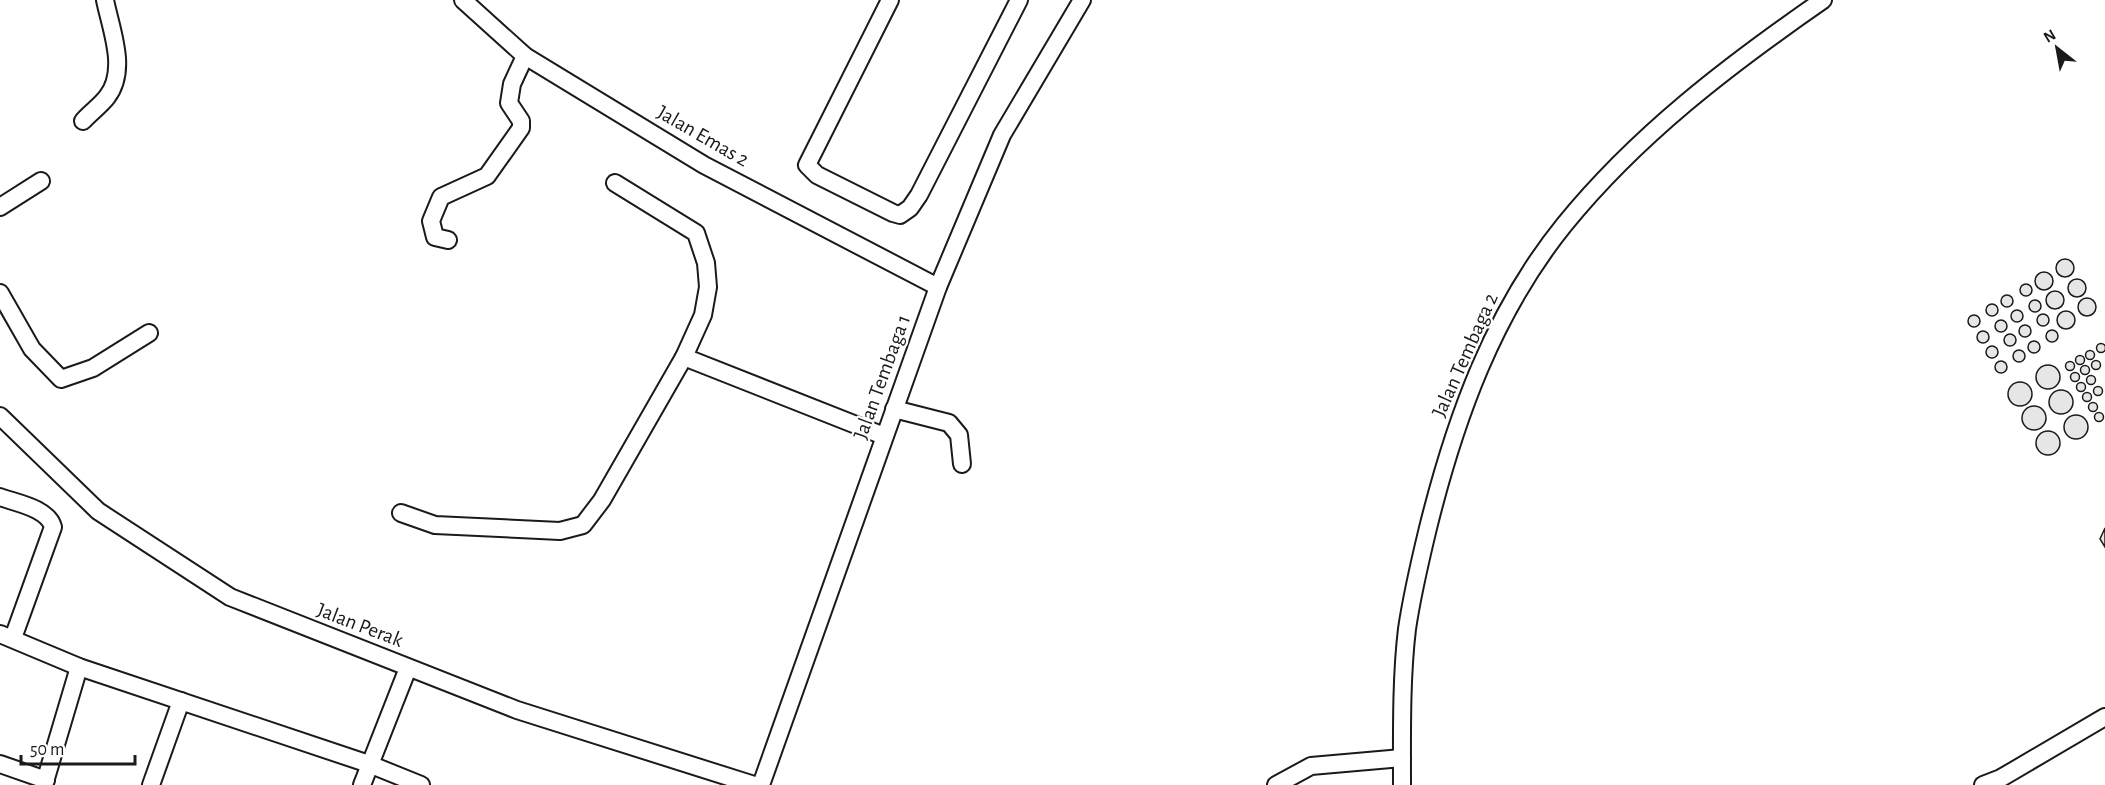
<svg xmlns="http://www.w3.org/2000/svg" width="2105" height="785" font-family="'Alegreya Sans',sans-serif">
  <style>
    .building { fill: #e6e6e6; stroke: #1a1a1a; stroke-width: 1.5 }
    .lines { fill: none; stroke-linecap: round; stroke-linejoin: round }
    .minor-casing { stroke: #1a1a1a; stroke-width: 20 }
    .minor { stroke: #fff; stroke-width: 16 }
    .labels { text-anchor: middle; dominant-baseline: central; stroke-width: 4.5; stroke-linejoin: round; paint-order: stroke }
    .street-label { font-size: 21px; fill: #1a1a1a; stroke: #fff }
  </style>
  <rect width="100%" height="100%" fill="#fff"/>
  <!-- building -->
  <g class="building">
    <circle cx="2065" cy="268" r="9"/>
    <circle cx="2044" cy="281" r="9"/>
    <circle cx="2077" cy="288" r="9"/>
    <circle cx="2026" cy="290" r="6"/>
    <circle cx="2055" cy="300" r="9"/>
    <circle cx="2007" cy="301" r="6"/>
    <circle cx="2087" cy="307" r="9"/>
    <circle cx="2035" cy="306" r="6"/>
    <circle cx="1992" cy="310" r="6"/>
    <circle cx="2017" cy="316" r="6"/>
    <circle cx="2066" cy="320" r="9"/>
    <circle cx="2043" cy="320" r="6"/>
    <circle cx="1974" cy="321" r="6"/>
    <circle cx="2001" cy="326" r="6"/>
    <circle cx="2025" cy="331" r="6"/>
    <circle cx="2052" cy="336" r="6"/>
    <circle cx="1983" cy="337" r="6"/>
    <circle cx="2010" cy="340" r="6"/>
    <circle cx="2034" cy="347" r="6"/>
    <circle cx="2101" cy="348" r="4.5"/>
    <circle cx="1992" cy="352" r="6"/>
    <circle cx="2019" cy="356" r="6"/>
    <circle cx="2090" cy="355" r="4.5"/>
    <circle cx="2080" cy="360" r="4.5"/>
    <circle cx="2001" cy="367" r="6"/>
    <circle cx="2096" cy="365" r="4.5"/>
    <circle cx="2070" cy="366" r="4.5"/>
    <circle cx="2048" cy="377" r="12"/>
    <circle cx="2085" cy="370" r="4.5"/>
    <circle cx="2075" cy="377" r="4.5"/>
    <circle cx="2091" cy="380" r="4.5"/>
    <circle cx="2020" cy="394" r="12"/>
    <circle cx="2081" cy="387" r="4.5"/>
    <circle cx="2098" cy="391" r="4.5"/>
    <circle cx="2061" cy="402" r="12"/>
    <circle cx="2087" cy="397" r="4.5"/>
    <circle cx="2093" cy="407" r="4.5"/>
    <circle cx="2034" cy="418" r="12"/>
    <circle cx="2099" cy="417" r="4.5"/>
    <circle cx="2076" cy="427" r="12"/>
    <circle cx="2048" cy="443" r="12"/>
    <path d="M2105 528V547L2100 539Z"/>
  </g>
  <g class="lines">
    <!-- minor casing -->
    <g class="minor-casing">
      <g id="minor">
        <path d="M463 0 525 56 704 165 938 287"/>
        <path d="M890 0 807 165 817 175 893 213 900 215 910 208 919 195 1019 0"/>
        <path d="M83 121C90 113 100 106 107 97 128 70 111 30 105 0"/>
        <path d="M0 207 41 181"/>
        <path d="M448 240 435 237 431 221 441 197 487 176 521 128V121L509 103 512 84 525 56"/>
        <path d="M0 293 32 349 61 379 93 368 149 333"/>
        <path d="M684 357 884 436"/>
        <path d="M894 409 949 423 959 435 962 464"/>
        <path d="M0 416 98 511 230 597 517 710 754 785"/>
        <path d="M0 497C16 503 48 508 53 527L13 638"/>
        <path d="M401 513 435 525 560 531 583 525 602 500 684 357 703 315 708 287 706 263 696 233 615 183"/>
        <path d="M0 634 79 667 369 764 421 785"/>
        <path d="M0 764 46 780"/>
        <path d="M44 785 79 667"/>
        <path d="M151 785 181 701"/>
        <path d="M362 785 408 668"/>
        <path d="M761 785 938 287 1002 135 1082 0"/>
        <path d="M1276 785 1311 766 1402 758"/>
        <path d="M1402 785C1402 735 1401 679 1407 629 1412 595 1420 561 1428 528 1455 419 1493 313 1564 225 1637 135 1729 65 1823 0"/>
        <path d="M1983 785 2001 778 2105 717"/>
      </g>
    </g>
    <!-- minor -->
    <use href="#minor" class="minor"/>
  </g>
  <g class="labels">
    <!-- street labels -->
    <g class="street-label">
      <text transform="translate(703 136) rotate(30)">Jalan Emas 2</text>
      <text transform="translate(1465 355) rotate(-66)">Jalan Tembaga 2</text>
      <text transform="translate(882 377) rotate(-70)">Jalan Tembaga 1</text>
      <text transform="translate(360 625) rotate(21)">Jalan Perak</text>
    </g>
  </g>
  <!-- north arrow -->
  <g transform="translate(2057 48) rotate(329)" stroke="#ffffff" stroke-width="4.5" paint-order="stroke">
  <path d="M0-4.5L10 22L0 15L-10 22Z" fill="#1a1a1a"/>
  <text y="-9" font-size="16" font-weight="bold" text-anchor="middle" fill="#1a1a1a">N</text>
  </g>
  <!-- scale -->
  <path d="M21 755v9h114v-9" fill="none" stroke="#1a1a1a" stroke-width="3"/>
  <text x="30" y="755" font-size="18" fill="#1a1a1a" stroke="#ffffff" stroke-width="4.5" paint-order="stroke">50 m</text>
</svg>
